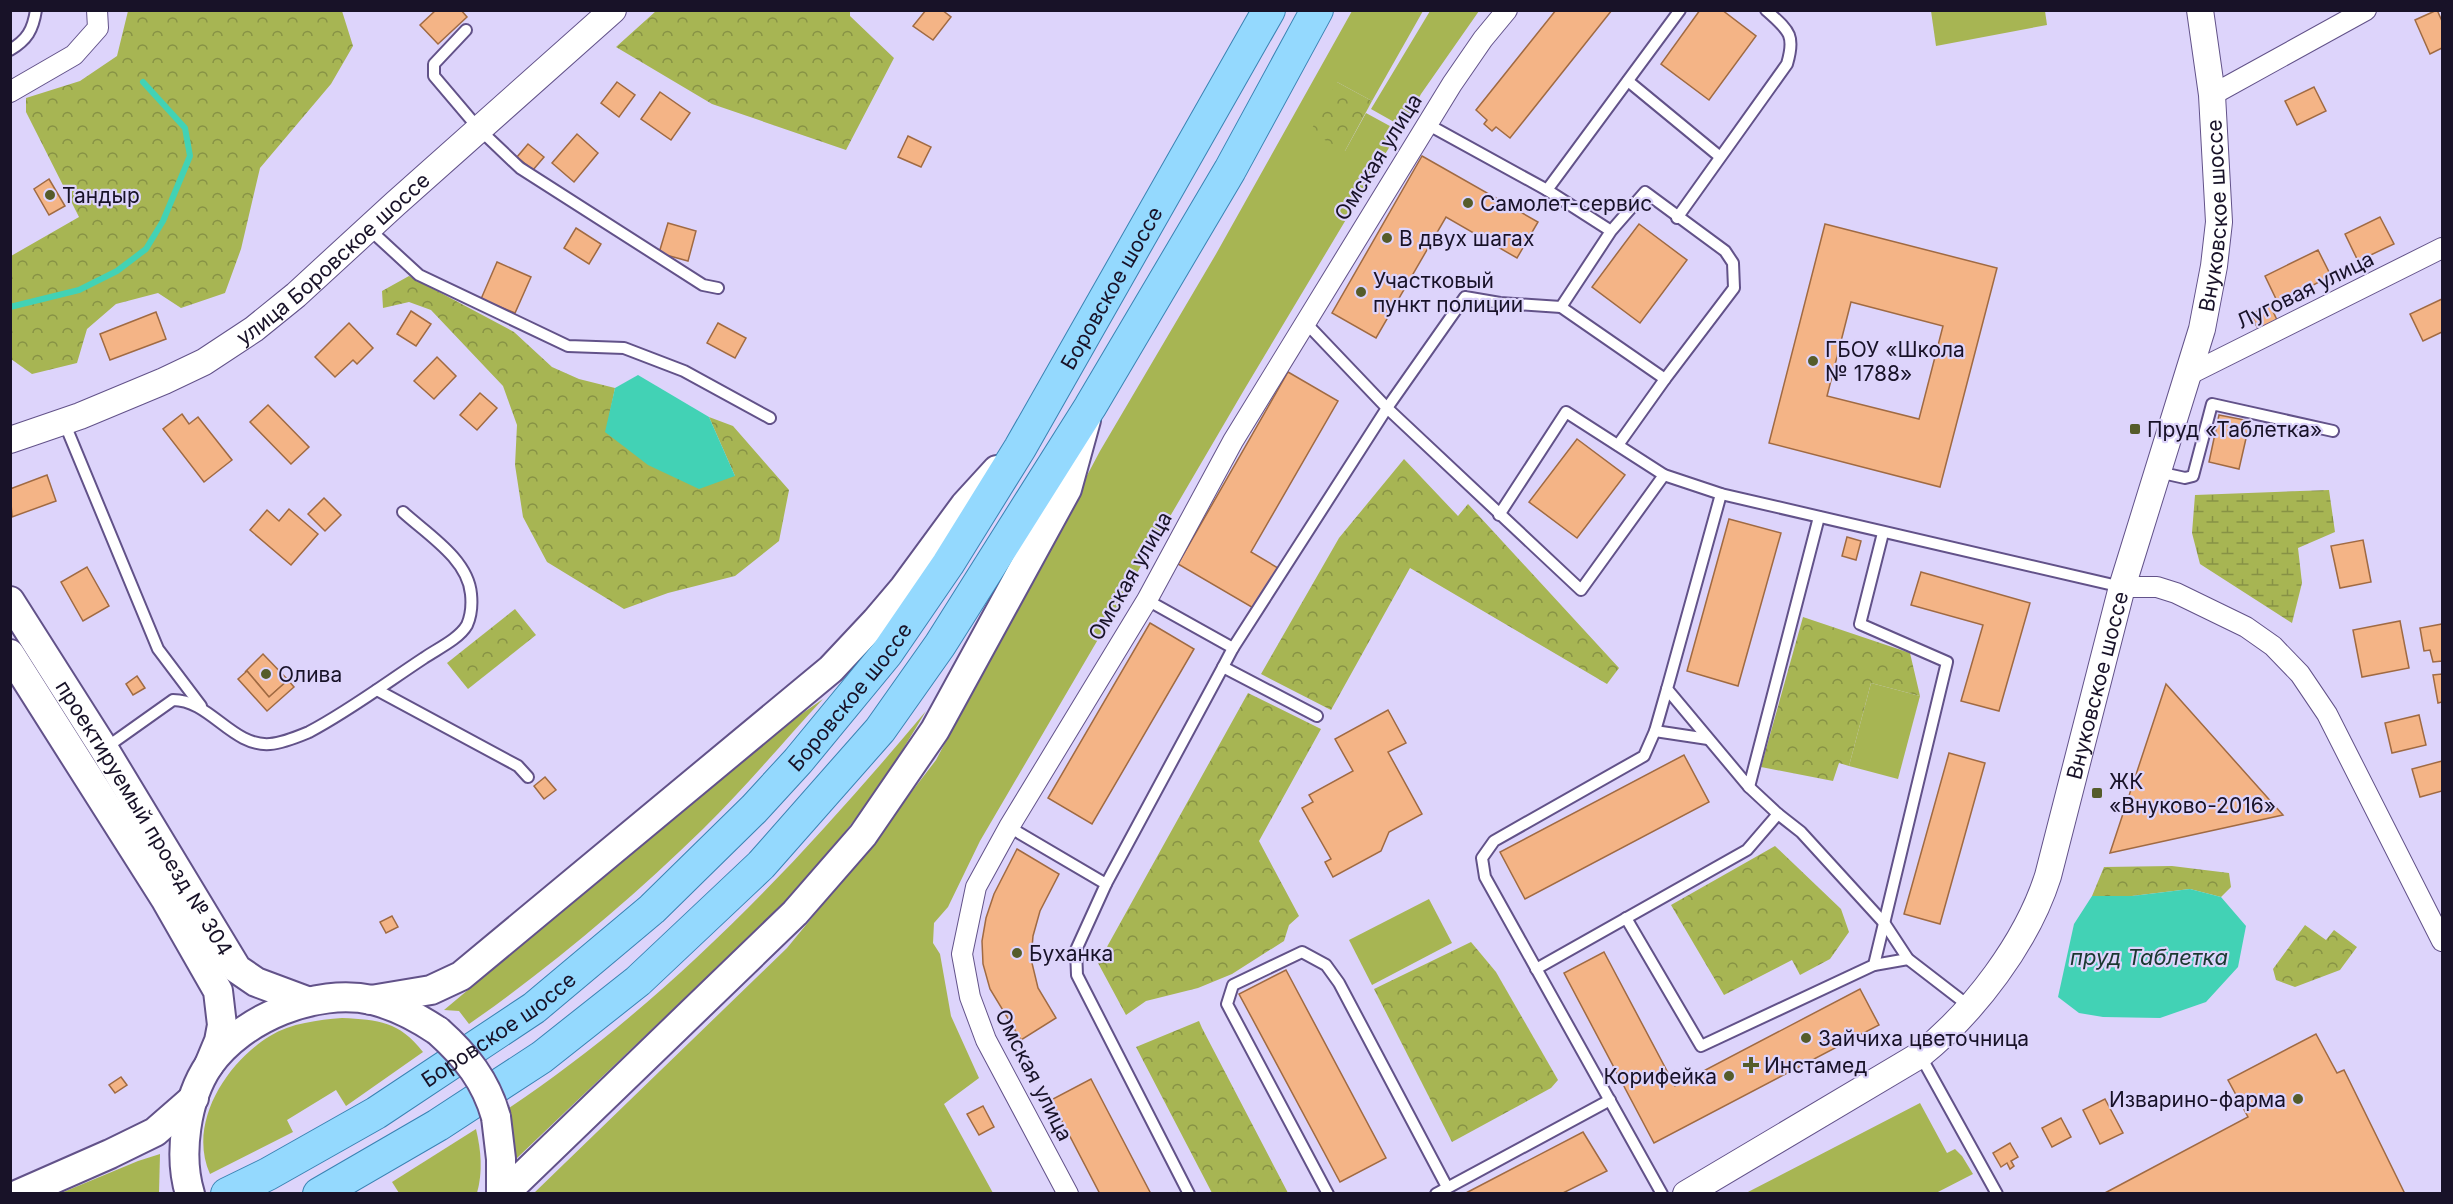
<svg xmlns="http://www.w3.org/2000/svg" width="2453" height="1204" font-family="Inter,sans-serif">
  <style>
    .grass { fill: #a7b553 }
    .forest { fill: url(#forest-crowns) }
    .wetland { fill: url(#wetland-marsh) }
    .water { fill: #42d2b5 }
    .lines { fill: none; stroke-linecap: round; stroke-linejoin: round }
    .stream { stroke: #42d2b5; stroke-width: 6 }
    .building { fill: #f4b486; stroke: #a06a42; stroke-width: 1.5; fill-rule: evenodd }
    .service-casing { stroke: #625289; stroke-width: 14 }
    .minor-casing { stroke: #625289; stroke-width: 22 }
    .tertiary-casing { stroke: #625289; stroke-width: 28 }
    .secondary-casing { stroke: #625289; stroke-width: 32 }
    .primary-casing { stroke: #3a83b3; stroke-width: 34 }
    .service { stroke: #fff; stroke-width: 10 }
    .minor { stroke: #fff; stroke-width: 20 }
    .tertiary { stroke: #fff; stroke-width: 26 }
    .secondary { stroke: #fff; stroke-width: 28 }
    .primary { stroke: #94d9fe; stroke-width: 32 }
    .secondary-bridge-casing { stroke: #625289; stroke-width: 32; stroke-linecap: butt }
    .secondary-bridge { stroke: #fff; stroke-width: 28 }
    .poi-dot { fill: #555c2a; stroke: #ddd4fb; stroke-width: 2 }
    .labels { text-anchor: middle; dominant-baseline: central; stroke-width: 4.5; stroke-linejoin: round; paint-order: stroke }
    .street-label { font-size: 21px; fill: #181228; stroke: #ddd4fb }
    .poi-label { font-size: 21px; fill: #181228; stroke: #ddd4fb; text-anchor: start }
    .water-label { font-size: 22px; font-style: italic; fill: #1a3830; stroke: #ddd4fb }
  </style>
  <defs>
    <pattern id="forest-crowns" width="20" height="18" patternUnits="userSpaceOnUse" patternTransform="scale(1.5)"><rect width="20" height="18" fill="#a7b553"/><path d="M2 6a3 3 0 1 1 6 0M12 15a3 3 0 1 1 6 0" fill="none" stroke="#879245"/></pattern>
    <pattern id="wetland-marsh" width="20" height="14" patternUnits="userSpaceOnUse" patternTransform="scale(1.5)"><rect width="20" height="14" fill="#a7b553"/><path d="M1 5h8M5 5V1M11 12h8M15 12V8" fill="none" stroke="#879245"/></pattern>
  </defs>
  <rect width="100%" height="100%" fill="#ddd4fb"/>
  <!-- grass -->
  <g class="grass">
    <path d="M1352 11H1423L1372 101 1337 82 1345 151 1366 113 1399 131 1244 390 980 841 948 907 934 923 933 943 940 954 951 1016 979 1078 944 1104 993 1193 533 1194 787 948 857 863 936 760 1100 451 1216 254Z"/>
    <path d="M1430 11H1479L1421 94 1403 127 1371 109Z"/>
    <path d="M1931 11H2045L2047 25 1936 46Z"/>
    <path d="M1871 683 1920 696 1898 779 1849 766Z"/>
    <path d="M823 699C783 742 745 788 703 829 630 900 552 966 469 1024L459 1011 444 1010 696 799 797 717Z"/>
    <path d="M926 711C906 745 885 779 861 811 836 845 807 877 778 909L516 1159 509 1108C670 1000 803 858 926 711Z"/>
    <path d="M1429 899 1452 943 1372 985 1349 940Z"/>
    <path d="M342 1018C379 1020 399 1021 423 1052L346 1106 336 1090 287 1120 293 1132 210 1174C187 1123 227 1062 270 1036 291 1023 318 1020 342 1018Z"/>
    <path d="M1920 1103 1947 1153 1955 1149 1962 1156 1973 1174 1936 1193H1746Z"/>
    <path d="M476 1129C481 1150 483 1172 477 1193H399L392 1182Z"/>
    <path d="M160 1154 159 1193H61L138 1161Z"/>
  </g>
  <!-- forest -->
  <g class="forest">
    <path d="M128 11H342L353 46 331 84 260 168 241 249 225 293 181 308 158 293 116 304 87 329 77 363 32 374 11 359V256L79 217 26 112V98L80 81 117 56Z"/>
    <path d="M850 11V16L894 58 846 150 712 104 616 47 656 11Z"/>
    <path d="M1337 82 1372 101 1345 151 1310 132Z"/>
    <path d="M409 276 514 332 552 367 579 379 615 388 606 432 735 476 709 417 733 426 789 490 779 541 735 576 668 593 624 609 547 562 523 517 515 465 517 425 503 386 431 310 409 302 383 308 382 291Z"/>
    <path d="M1404 459 1458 516 1468 504 1619 668 1607 684 1410 568 1331 710 1261 674 1339 538Z"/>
    <path d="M515 609 536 635 468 689 447 663Z"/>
    <path d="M1803 617 1910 653 1920 696 1871 683 1849 766 1839 763 1833 781 1761 767Z"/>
    <path d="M1248 693 1321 729 1259 841 1299 916 1289 925 1284 941 1232 974 1198 988 1146 1001 1126 1015 1098 963Z"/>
    <path d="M1775 846 1841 909 1849 932 1830 959 1800 975 1792 960 1724 995 1671 905Z"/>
    <path d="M2172 866 2229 873 2231 887 2221 897 2190 889 2132 896H2092L2104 867Z"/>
    <path d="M2305 925 2326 940 2334 930 2357 947 2340 970 2295 987 2276 980 2273 969Z"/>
    <path d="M1471 942 1496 972 1558 1080 1551 1088 1452 1142 1374 989Z"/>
    <path d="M1199 1021 1202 1028 1288 1193H1212L1136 1047Z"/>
  </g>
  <!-- wetland -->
  <path class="wetland" d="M2329 490 2335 532 2298 548 2302 583 2292 623 2200 564 2192 533 2195 495Z"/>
  <!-- water -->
  <g class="water">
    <path d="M638 375 709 417 735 476 699 489 648 465 605 432 615 388Z"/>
    <path d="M2190 889 2221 897 2246 926 2238 967 2206 1002 2160 1018 2103 1017 2079 1013 2058 997 2074 924 2092 896H2132Z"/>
  </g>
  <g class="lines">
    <!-- stream -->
    <path class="stream" d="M10 307 79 290 117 271 146 249 163 221 190 156 185 128 143 82"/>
  </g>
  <!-- building -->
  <g class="building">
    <path d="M436 10H461L467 17 438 44 420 25Z"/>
    <path d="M926 10H942L951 17 933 40 913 26Z"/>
    <path d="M1556 10H1612L1510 138 1496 127 1492 131 1484 124 1487 120 1476 110Z"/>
    <path d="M1700 10H1722L1756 36 1709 100 1661 64Z"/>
    <path d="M2437 10 2442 21V48L2430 54 2415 20Z"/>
    <path d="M617 82 635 95 619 117 601 103Z"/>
    <path d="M2314 87 2326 111 2297 125 2285 101Z"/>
    <path d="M660 92 690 113 671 140 641 119Z"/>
    <path d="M577 134 598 153 574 182 552 163Z"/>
    <path d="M908 136 931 147 921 167 898 157Z"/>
    <path d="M528 144 544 157 533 170 517 157Z"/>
    <path d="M1422 156 1538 222 1517 258 1446 217 1376 338 1332 313Z"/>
    <path d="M49 179 65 206 49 215 34 189Z"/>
    <path d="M2380 217 2394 244 2358 261 2345 234Z"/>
    <path d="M668 223 696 231 688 261 659 253Z"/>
    <path d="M1639 224 1687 260 1640 323 1592 287Z"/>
    <path d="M1825 224 1997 268 1940 487 1769 443ZM1851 302 1943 326 1919 419 1827 396Z"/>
    <path d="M576 228 601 244 589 264 564 248Z"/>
    <path d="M2318 250 2331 276 2278 303 2265 276Z"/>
    <path d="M497 262 531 277 515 313 481 299Z"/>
    <path d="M2442 299V332L2423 341 2410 314Z"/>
    <path d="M2270 305 2277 320 2258 329 2251 314Z"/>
    <path d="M411 311 431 324 416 346 397 334Z"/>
    <path d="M156 312 166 339 110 360 100 334Z"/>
    <path d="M349 323 373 348 357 364 353 360 335 377 315 357Z"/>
    <path d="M718 323 746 338 735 358 707 343Z"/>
    <path d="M437 357 456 376 434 399 414 381Z"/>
    <path d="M1288 372 1338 401 1251 552 1278 568 1255 609 1178 564Z"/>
    <path d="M480 393 497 408 477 430 460 415Z"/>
    <path d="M268 405 309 447 291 464 250 422Z"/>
    <path d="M182 414 189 424 198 417 232 460 204 482 163 429Z"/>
    <path d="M2219 415 2250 421 2239 469 2209 462Z"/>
    <path d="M1577 439 1625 475 1577 538 1529 502Z"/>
    <path d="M47 475 56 501 12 517 10 489Z"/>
    <path d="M324 498 341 515 325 531 308 514Z"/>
    <path d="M289 509 318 534 291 565 250 530 267 510 279 521Z"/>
    <path d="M1729 519 1781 533 1738 686 1687 671Z"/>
    <path d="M1847 537 1861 541 1856 560 1842 556Z"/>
    <path d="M2363 540 2371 582 2340 588 2331 546Z"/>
    <path d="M87 567 109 606 83 621 61 582Z"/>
    <path d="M1921 572 2030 603 1999 711 1961 701 1983 625 1911 605Z"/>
    <path d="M2400 621 2409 668 2362 677 2353 630Z"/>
    <path d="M1150 623 1194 649 1092 824 1048 798Z"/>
    <path d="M2442 624V661L2433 662 2430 650 2424 651 2420 628Z"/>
    <path d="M263 654 288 680 269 697 247 671 245 672Z"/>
    <path d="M247 671 269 697 288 680 294 687 267 711 238 679Z"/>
    <path d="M2442 674V702L2438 703 2433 675Z"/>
    <path d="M137 676 145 688 133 695 126 684Z"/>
    <path d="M2166 684 2283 815 2110 853Z"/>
    <path d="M1388 710 1406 743 1388 752 1422 814 1389 832 1381 851 1333 877 1325 862 1331 859 1302 808 1313 802 1309 795 1353 771 1335 739Z"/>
    <path d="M2419 715 2426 745 2392 753 2385 723Z"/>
    <path d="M1949 753 1985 763 1940 924 1904 914Z"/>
    <path d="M1684 755 1709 802 1525 899 1500 852Z"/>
    <path d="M2442 761V791L2420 797 2412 769Z"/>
    <path d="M545 777 556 790 544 799 534 786Z"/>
    <path d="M1017 849 1059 874 1040 911 1033 936 1031 959 1038 988 1056 1018 1021 1040 990 989 983 964 982 941 986 918 994 894Z"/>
    <path d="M392 916 398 927 386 933 380 922Z"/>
    <path d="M1604 952 1675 1086 1860 989 1879 1025 1654 1143 1564 973Z"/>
    <path d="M1286 970 1386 1158 1340 1182 1239 994Z"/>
    <path d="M2316 1034 2337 1073 2344 1070 2405 1194H2103L2248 1117 2228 1080Z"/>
    <path d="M121 1077 127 1085 115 1093 109 1085Z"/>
    <path d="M1091 1079 1104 1104 1151 1194H1100L1051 1100Z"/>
    <path d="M2105 1099 2123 1133 2100 1144 2083 1110Z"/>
    <path d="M983 1106 994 1127 979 1135 967 1114Z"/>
    <path d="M2061 1118 2071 1137 2052 1147 2042 1128Z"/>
    <path d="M1583 1132 1607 1171 1561 1194H1464Z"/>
    <path d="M2010 1143 2018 1157 2011 1161 2014 1166 2010 1169 2007 1163 2001 1167 1993 1153Z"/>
  </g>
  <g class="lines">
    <!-- service casing -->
    <g class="service-casing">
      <g id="service">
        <path d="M466 30 434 64V76L479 129 520 168 703 285 718 288"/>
        <path d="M10 50C27 40 33 30 36 10"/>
        <path d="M1628 81 1719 156"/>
        <path d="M1427 124 1547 190 1680 10"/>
        <path d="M1547 190 1611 231 1561 307 1665 379 1734 288 1733 263 1725 251 1645 192 1611 231"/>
        <path d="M1677 218 1787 64C1796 34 1788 30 1766 10"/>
        <path d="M369 229 419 275 568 346 624 348 684 371 770 418"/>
        <path d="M1305 322 1387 408 1581 590 1664 475"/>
        <path d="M64 422 158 649 201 706"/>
        <path d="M1618 445 1665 379"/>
        <path d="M2158 472 2185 478 2193 476 2212 404 2333 431"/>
        <path d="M1721 494 1667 689 1749 787 1819 517"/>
        <path d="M1499 515 1566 412 1664 475 1721 494 2122 587"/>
        <path d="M1147 600 1233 648 1223 667"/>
        <path d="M1233 648 1387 408 1465 297 1500 303 1561 307"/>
        <path d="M377 690 518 766 528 777"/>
        <path d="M1655 731 1708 739"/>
        <path d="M104 749 173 700C210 700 232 747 270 744 283 743 297 737 309 732 349 711 386 683 424 658 437 649 459 639 467 625 471 616 472 604 471 594 468 559 427 534 403 512"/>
        <path d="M1778 814 1801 832 1885 924 1908 959 1969 1006"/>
        <path d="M1009 827 1106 884 1076 950 1077 975 1189 1194"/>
        <path d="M1106 884 1223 667 1317 716"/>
        <path d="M1626 918 1701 1046 1874 965 1947 662 1860 624 1883 533"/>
        <path d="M1874 965 1908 959"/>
        <path d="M1536 969 1747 850 1778 814 1749 787"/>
        <path d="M1920 1055 1997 1194"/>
        <path d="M1328 1194 1227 1004 1233 985 1302 952 1326 965 1339 983 1447 1187"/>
        <path d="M1436 1194 1610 1100"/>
        <path d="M1662 1194 1485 877 1482 858 1494 841 1644 756 1655 731 1667 689"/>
      </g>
    </g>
    <!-- minor casing -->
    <g class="minor-casing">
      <g id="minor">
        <path d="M10 92 74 55 98 28 97 10"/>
        <path d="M2212 95 2366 10"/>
        <path d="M2188 375 2442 248"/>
        <path d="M2122 587H2157L2176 593 2246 627 2273 646 2300 674 2327 714 2442 941"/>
        <path d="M1068 1194 986 1040 970 997 962 954 976 887 1009 827 1147 600 1233 441 1452 84 1483 39 1507 10"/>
      </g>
    </g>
    <!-- tertiary casing -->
    <g class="tertiary-casing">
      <g id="tertiary">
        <path id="s1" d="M10 440 80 416 164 381 204 362 254 329 296 295 395 204 613 10"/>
        <path id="s2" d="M1686 1194 1920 1055C1974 1012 2027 942 2048 876L2122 587 2202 329 2214 266 2219 222 2212 95 2200 10"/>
      </g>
    </g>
    <!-- secondary casing -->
    <g class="secondary-casing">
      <g id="secondary">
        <path id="s3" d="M10 601 104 749 237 969 256 982 307 1001"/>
        <path d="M10 654 166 900 218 991 222 1025 219 1041 209 1065"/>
        <path d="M371 1000 431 990 461 976 831 669 876 621 904 588 965 505 997 470"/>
        <path d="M496 1117 501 1159V1194"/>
        <path d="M19 1194 110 1154 155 1132 194 1098"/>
        <path d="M190 1194C178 1155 186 1099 209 1065 242 1018 316 988 372 1000 397 1006 417 1017 438 1031"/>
        <path d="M504 1194 795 913 863 835 935 730 1067 489 1086 420"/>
      </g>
    </g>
    <!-- primary casing -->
    <g class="primary-casing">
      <g id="primary">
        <path id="s4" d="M227 1194 268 1174 376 1113 534 1008 652 909 754 809 798 761 887 653 948 564 1020 448 1269 10"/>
        <path d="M319 1194 438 1125 542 1057 638 981 761 865 880 730 940 645 1090 407 1230 170 1317 10"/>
      </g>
    </g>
    <!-- service -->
    <use href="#service" class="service"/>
    <!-- minor -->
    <use href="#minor" class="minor"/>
    <!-- tertiary -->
    <use href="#tertiary" class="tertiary"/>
    <!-- secondary -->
    <use href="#secondary" class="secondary"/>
    <!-- primary -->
    <use href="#primary" class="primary"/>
    <!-- secondary-bridge casing -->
    <g class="secondary-bridge-casing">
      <path id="secondary-bridge" d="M438 1031C466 1056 486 1081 496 1117"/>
    </g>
    <!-- secondary-bridge -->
    <use href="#secondary-bridge" class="secondary-bridge"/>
  </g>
  <!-- markers -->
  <g class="poi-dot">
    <circle cx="50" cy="195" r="6"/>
    <circle cx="1468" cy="203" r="6"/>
    <circle cx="1387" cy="238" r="6"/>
    <circle cx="1361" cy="292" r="6"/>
    <circle cx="1813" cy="361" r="6"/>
    <rect x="2129" y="423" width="12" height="12" rx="3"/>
    <circle cx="266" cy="674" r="6"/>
    <rect x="2091" y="787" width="12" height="12" rx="3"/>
    <circle cx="1017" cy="953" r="6"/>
    <circle cx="1806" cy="1038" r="6"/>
    <path d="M1748 1056h6v6h6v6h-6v6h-6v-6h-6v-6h6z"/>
    <circle cx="1729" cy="1076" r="6"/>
    <circle cx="2298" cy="1099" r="6"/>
  </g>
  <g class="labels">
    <!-- street labels -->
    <g class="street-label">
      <text transform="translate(1378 157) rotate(-58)">Омская улица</text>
      <text stroke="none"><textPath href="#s2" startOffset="1178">Внуковское шоссе</textPath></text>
      <text stroke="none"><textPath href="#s1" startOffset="375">улица Боровское шоссе</textPath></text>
      <text stroke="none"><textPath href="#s4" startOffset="1290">Боровское шоссе</textPath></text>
      <text transform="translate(2305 290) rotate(-26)">Луговая улица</text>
      <text transform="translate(1130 576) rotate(-60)">Омская улица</text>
      <text stroke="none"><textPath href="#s2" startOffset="692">Внуковское шоссе</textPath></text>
      <text stroke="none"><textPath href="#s4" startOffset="804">Боровское шоссе</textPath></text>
      <text stroke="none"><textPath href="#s3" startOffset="255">проектируемый проезд № 304</textPath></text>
      <text stroke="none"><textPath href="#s4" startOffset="318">Боровское шоссе</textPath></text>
      <text transform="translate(1034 1075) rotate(63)">Омская улица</text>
    </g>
    <!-- poi labels -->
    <g class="poi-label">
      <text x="62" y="195">Тандыр</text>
      <text x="1480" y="203">Самолет-сервис</text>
      <text x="1399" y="238">В двух шагах</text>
      <text x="1373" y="280">Участковый<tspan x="1373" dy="24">пункт полиции</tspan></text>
      <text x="1825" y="349">ГБОУ «Школа<tspan x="1825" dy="24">№ 1788»</tspan></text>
      <text x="2147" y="429">Пруд «Таблетка»</text>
      <text x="278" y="674">Олива</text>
      <text x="2109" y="781">ЖК<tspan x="2109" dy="24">«Внуково-2016»</tspan></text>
      <text x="1029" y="953">Буханка</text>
      <text x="1818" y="1038">Зайчиха цветочница</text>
      <text x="1764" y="1065">Инстамед</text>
      <text x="1717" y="1076" text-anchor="end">Корифейка</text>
      <text x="2286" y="1099" text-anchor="end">Изварино-фарма</text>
    </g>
    <!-- water labels -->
    <g class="water-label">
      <text x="2149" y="957">пруд Таблетка</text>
    </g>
  </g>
  <!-- border -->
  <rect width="2453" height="1204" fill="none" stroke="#181228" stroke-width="24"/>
</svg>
